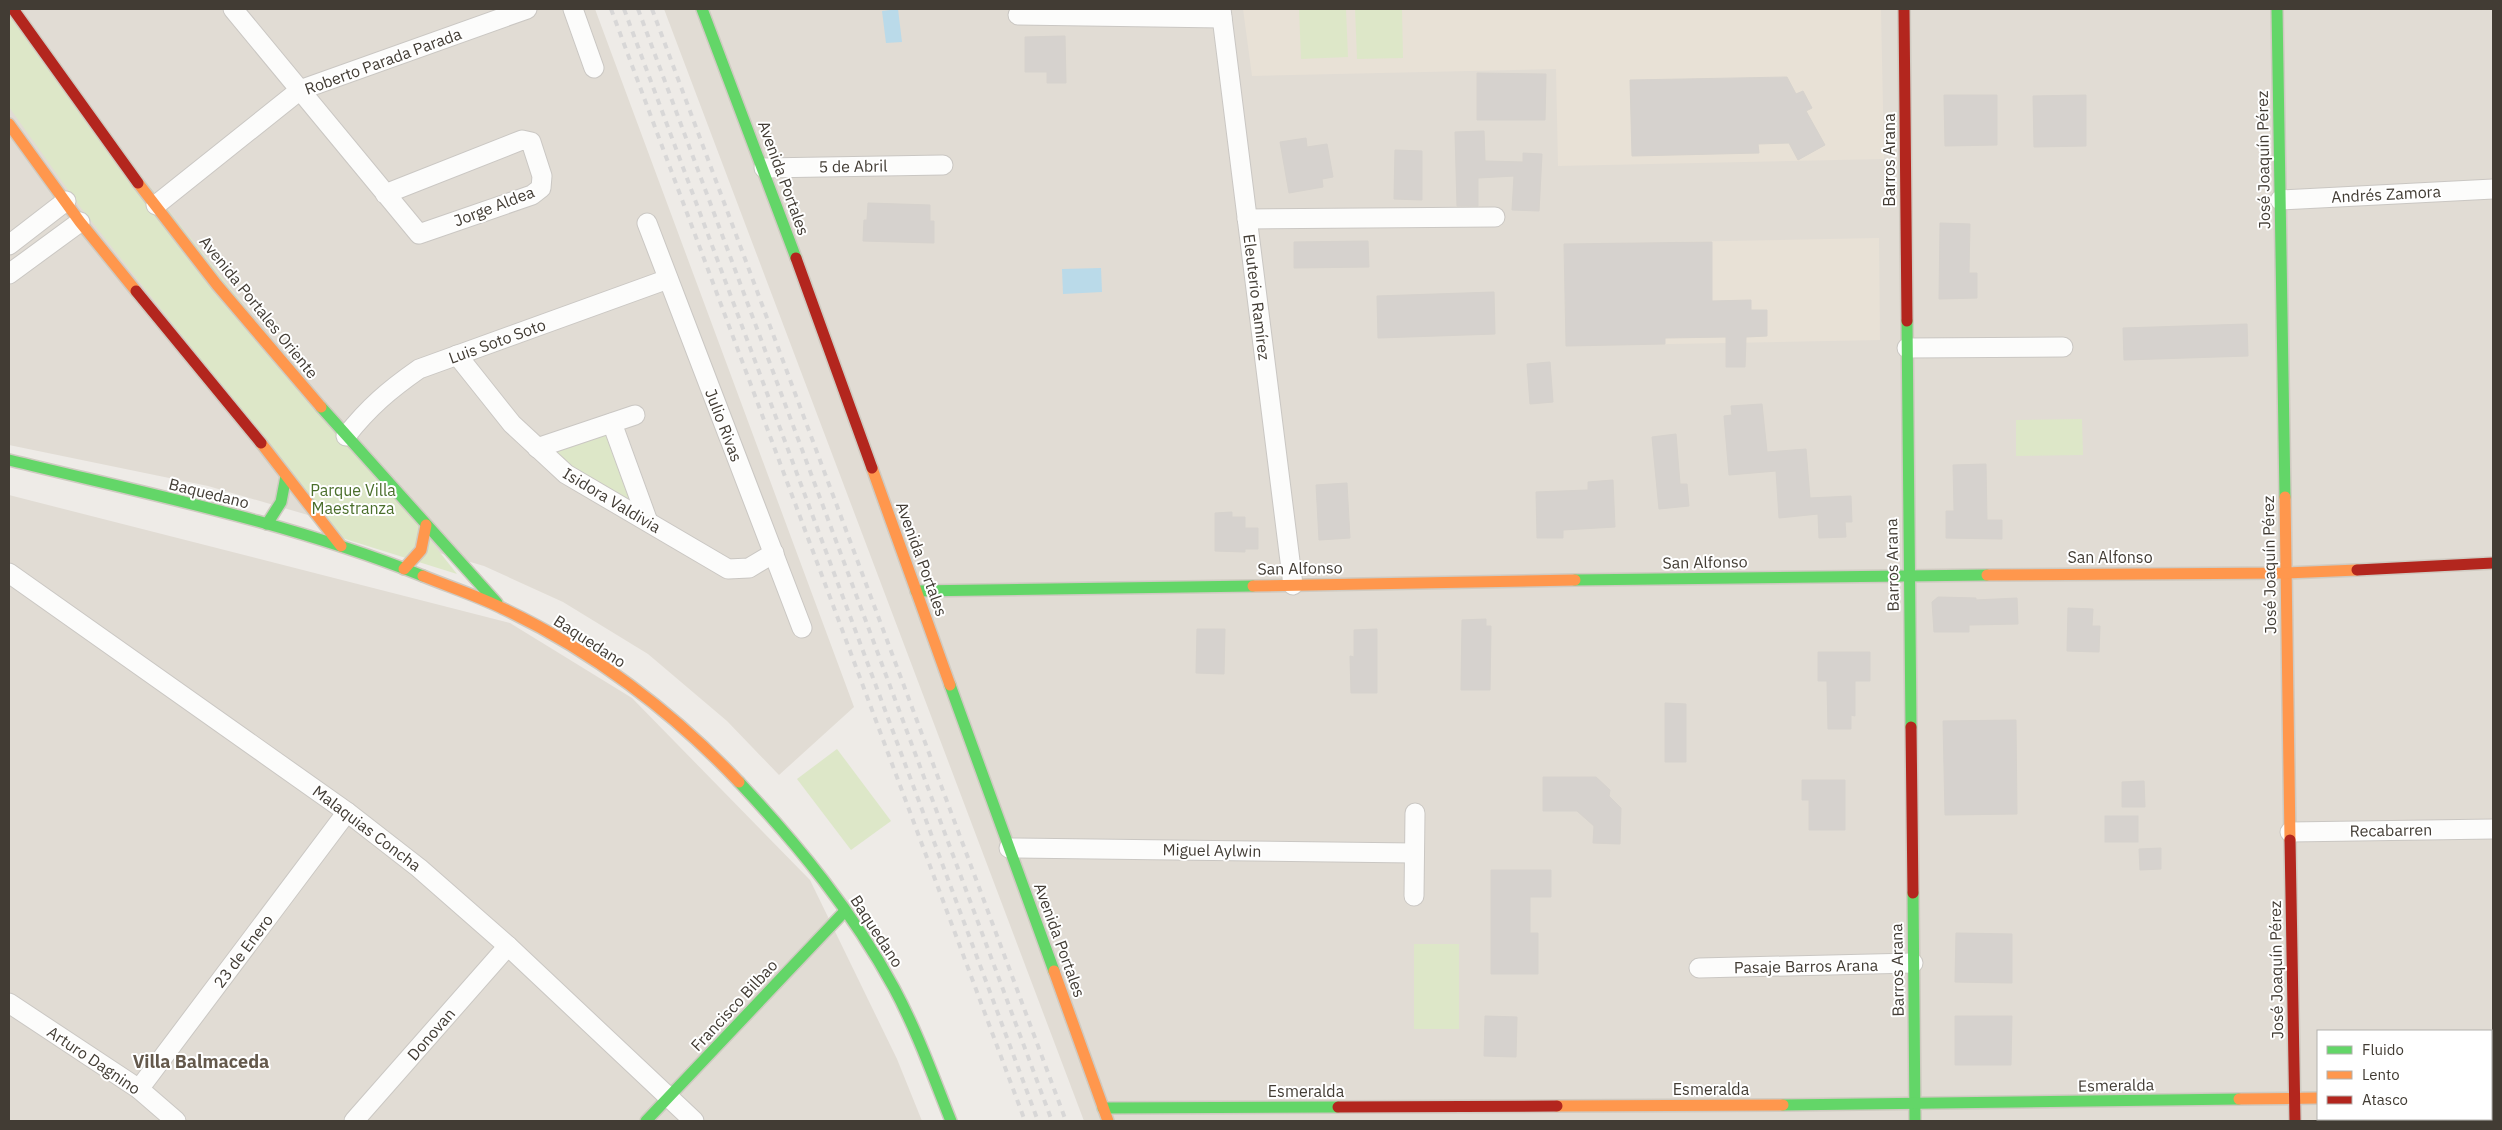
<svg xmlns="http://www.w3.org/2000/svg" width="2502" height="1130" font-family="'IBM Plex Sans',sans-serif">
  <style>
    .residential { fill: #e1dcd4; fill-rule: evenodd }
    .education { fill: #e8e1d6 }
    .green { fill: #dde7c8 }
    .water { fill: #badae9 }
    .building { fill: #d6d2ce; stroke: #d6d2cd }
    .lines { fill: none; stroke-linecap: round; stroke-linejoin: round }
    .street-casing { stroke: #cac7c3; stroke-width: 21 }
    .fast-casing { stroke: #cfcac1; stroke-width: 14 }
    .slow-casing { stroke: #cfcac1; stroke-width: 14 }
    .jam-casing { stroke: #cfcac1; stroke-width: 14 }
    .street { stroke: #fcfcfb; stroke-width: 19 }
    .fast { stroke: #63d668; stroke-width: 11 }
    .slow { stroke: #ff974d; stroke-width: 11 }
    .jam { stroke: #b3261e; stroke-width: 11 }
    .rail { stroke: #d8d7d7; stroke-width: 4; stroke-dasharray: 6 6; stroke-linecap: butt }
    .labels { text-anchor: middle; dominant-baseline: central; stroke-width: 4; stroke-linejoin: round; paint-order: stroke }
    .street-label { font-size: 16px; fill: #423c34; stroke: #fff }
    .park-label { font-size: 16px; fill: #4b6f2c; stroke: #fff }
    .neighbourhood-label { font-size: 18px; font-weight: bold; fill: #64594c; stroke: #fff }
  </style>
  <rect width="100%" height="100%" fill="#eeebe7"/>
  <!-- residential -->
  <g class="residential">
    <path d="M9 9H595L854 707 779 775 727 721 648 654 563 602 484 566 208 486 9 445Z"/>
    <path d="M664 9H2493V1121H1084ZM2318 1031H2491V1119H2318Z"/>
    <path d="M9 495 510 623 632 698 810 880 897 1059 922 1121H9Z"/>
  </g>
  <!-- education -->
  <g class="education">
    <path d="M1243 9H1881L1884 159 1558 166 1556 69 1252 76Z"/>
    <path d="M1879 238 1880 340 1566 346 1564 244Z"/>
  </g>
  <!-- green -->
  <g class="green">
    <path d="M9 9 457 574 342 538 81 208 9 107Z"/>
    <path d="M1299 9H1346L1348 57 1301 59Z"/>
    <path d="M1355 9H1402L1403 58 1357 59Z"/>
    <path d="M2082 419 2083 455 2016 456V420Z"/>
    <path d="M608 430 639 507 547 452Z"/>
    <path d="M837 749 891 821 851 850 797 779Z"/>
    <rect x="1414" y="944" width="45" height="85"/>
  </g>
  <!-- water -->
  <g class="water">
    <path d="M898 9 902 42 886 43 882 11Z"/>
    <path d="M1101 268 1102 292 1063 294 1062 269Z"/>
  </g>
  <!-- building -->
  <g class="building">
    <path d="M1065 36 1066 83H1047V72H1025V37Z"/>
    <path d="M1477 73 1546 74 1545 120H1477Z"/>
    <path d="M1787 77 1796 94 1803 91 1812 108 1806 111 1825 145 1798 160 1789 143 1758 144 1759 153 1632 156 1630 80Z"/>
    <path d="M1944 95H1997V145L1945 146Z"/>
    <path d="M2086 95V146L2034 147 2033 96Z"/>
    <path d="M1484 131 1485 161 1523 162V153L1542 154 1539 211 1512 210 1514 176 1478 178V206H1457L1455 132Z"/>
    <path d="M1306 138 1307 147 1327 144 1333 177 1322 179 1323 187 1289 193 1280 142Z"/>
    <path d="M1395 150 1422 151V200L1394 199Z"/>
    <path d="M868 203 930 205V221H934V243L863 241 864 220H867Z"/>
    <path d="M1940 223 1970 224 1969 273H1977V298L1939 299Z"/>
    <path d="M1368 241 1369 267 1294 268V242Z"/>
    <path d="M1712 242V301L1751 300V310H1767V336L1746 337 1745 367H1726V337L1665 338V344L1566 346 1564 244Z"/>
    <path d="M1494 292 1495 334 1378 338 1377 296Z"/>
    <path d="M2247 324 2248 356 2124 360 2123 328Z"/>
    <path d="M1550 362 1553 402 1530 404 1527 364Z"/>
    <path d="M1762 404 1767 452 1806 449 1810 498 1851 496 1852 522H1845L1846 537 1819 538 1818 514 1779 518 1776 471 1729 475 1724 416 1732 415 1731 406Z"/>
    <path d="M1676 434 1680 484H1687L1689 506 1659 509 1652 437Z"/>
    <path d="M1986 464 1987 520H2002V539L1946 538V511H1954L1953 465Z"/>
    <path d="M1613 480 1615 527 1563 530V538H1537L1536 492 1588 490V482Z"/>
    <path d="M1347 483 1350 538 1319 540 1316 485Z"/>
    <path d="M1232 512V517H1245V528H1258V549H1245V552L1215 551V513Z"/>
    <path d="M1938 597 1976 598V600L2017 598 2018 624 1969 625V632H1934L1932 602Z"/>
    <path d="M2068 608 2093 609 2092 626H2100L2099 652 2067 651Z"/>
    <path d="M1486 619V626H1491L1490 690H1461L1462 620Z"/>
    <path d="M1197 629H1225L1224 674 1196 673Z"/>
    <path d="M1377 629V693H1351L1350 656 1354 657V630Z"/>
    <path d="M1818 652H1870V681H1855V716L1851 715V729H1828L1827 681H1818Z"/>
    <path d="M1665 703 1686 704V762H1665Z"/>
    <path d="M2016 720 2017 814 1945 815 1943 721Z"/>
    <path d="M1543 777H1596L1610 790 1609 796 1621 808 1620 844 1593 843 1594 826 1577 811H1543Z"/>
    <path d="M1802 780H1845V830H1809V800H1802Z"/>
    <path d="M2144 781 2145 807H2122V782Z"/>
    <rect x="2105" y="816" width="33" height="26"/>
    <path d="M2161 848V869L2140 870 2139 849Z"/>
    <path d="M1491 870H1551V897H1530V933H1538V974H1491Z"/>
    <path d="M1956 933 2012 934V983L1955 982Z"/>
    <path d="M1485 1016 1517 1017 1516 1057 1484 1056Z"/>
    <path d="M1955 1016H2012L2011 1065H1955Z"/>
  </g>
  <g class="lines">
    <!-- street casing -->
    <g class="street-casing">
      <g id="street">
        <path d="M233 9 419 234 532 195 541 188 542 176 531 142 522 140 385 194"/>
        <path d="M573 9 594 68"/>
        <path d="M1221 9 1293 585"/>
        <path d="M1018 15 1222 18"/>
        <path d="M764 168 943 165"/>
        <path d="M2280 200 2493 189"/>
        <path d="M156 205 300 90 527 9"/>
        <path d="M1247 219 1495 217"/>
        <path d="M647 223 802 628"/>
        <path d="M9 245 66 201"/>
        <path d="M9 274 80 222"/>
        <path d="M1907 348 2063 347"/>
        <path d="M457 355 512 424 566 474 728 569 749 568 774 553"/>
        <path d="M612 423 647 519"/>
        <path d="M346 436C369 407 389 390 419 369L668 279"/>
        <path d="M537 448 635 415"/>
        <path d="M9 573 347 812 419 868 508 946 694 1121"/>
        <path d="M2290 832 2493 829"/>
        <path d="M1009 848 1414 853"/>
        <path d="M1414 896 1415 813"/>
        <path d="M1699 968 1913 963"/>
        <path d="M9 1003 139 1089 176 1121"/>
        <path d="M139 1089 347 812"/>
        <path d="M354 1121 508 946"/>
      </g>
    </g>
    <!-- fast casing -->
    <g class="fast-casing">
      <g id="fast">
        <path d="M702 9 796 258"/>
        <path d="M2277 9 2285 497"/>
        <path d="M1907 321 1911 727"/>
        <path d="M321 407 497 603"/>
        <path d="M9 460C148 494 289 522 423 576"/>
        <path d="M267 524 281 502 286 476"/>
        <path d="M1575 580 1987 575"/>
        <path d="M916 591 1253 586"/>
        <path d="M950 685 1054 971"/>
        <path d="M739 782C798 845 853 912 894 988 917 1031 933 1076 951 1121"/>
        <path d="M1913 893 1915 1120"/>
        <path d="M1783 1105 2239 1099"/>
        <path d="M1103 1108 1338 1107"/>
        <path d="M646 1121 845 911"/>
      </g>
    </g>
    <!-- slow casing -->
    <g class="slow-casing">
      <g id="slow">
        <path d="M9 124 80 222 136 291"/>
        <path d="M138 183 217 285 321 407"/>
        <path d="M261 443 341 546"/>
        <path d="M872 468 950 685"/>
        <path d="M2285 497 2290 840"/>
        <path d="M404 569 421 550 426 525"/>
        <path d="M1987 575 2285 573 2357 570"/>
        <path d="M423 576C450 587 478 596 504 609 591 650 673 712 739 782"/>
        <path d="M1253 586 1575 580"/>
        <path d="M1054 971 1108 1121"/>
        <path d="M2491 1096H2493"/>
        <path d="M2239 1099 2318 1098"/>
        <path d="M1557 1106 1783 1105"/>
      </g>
    </g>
    <!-- jam casing -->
    <g class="jam-casing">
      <g id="jam">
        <path d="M13 9 138 183"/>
        <path d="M1904 9 1907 321"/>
        <path d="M796 258 872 468"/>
        <path d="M136 291 261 443"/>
        <path d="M2357 570 2493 563"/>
        <path d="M1911 727 1913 893"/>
        <path d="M2290 840 2295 1121"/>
        <path d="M1338 1107 1557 1106"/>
      </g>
    </g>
    <!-- street -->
    <use href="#street" class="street"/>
    <!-- fast -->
    <use href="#fast" class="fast"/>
    <!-- slow -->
    <use href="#slow" class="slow"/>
    <!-- jam -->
    <use href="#jam" class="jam"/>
    <!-- rail -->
    <g class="rail">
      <path d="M611 9 1025 1121"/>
      <path d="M624 9 1038 1121"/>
      <path d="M638 9 1052 1121"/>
      <path d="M652 9 1066 1121"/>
    </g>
  </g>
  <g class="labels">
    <!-- street labels -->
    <g class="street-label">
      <text transform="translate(383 61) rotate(-20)">Roberto Parada Parada</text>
      <text transform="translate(1889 160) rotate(-90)">Barros Arana</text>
      <text transform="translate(2263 160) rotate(-91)">José Joaquín Pérez</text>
      <text transform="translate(853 166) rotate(-1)">5 de Abril</text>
      <text transform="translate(784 178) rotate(70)">Avenida Portales</text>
      <text transform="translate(2386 194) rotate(-3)">Andrés Zamora</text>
      <text transform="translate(494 206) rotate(-21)">Jorge Aldea</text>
      <text transform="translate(1257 297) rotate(83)">Eleuterio Ramírez</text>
      <text transform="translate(259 307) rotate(51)">Avenida Portales Oriente</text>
      <text transform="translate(497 341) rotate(-20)">Luis Soto Soto</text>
      <text transform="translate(724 425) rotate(69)">Julio Rivas</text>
      <text transform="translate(209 493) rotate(14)">Baquedano</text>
      <text transform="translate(612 500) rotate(31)">Isidora Valdivia</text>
      <text x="2110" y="557">San Alfonso</text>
      <text transform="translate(922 559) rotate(70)">Avenida Portales</text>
      <text transform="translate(1705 562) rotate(-1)">San Alfonso</text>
      <text transform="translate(1892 565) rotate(-91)">Barros Arana</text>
      <text transform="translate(2269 565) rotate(-91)">José Joaquín Pérez</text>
      <text transform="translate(1300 568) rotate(-1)">San Alfonso</text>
      <text transform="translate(590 641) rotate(33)">Baquedano</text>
      <text transform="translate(367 828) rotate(37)">Malaquias Concha</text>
      <text transform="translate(2391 830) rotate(-1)">Recabarren</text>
      <text transform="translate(1212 850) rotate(1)">Miguel Aylwin</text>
      <text transform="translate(877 931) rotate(57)">Baquedano</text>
      <text transform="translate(1060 940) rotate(70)">Avenida Portales</text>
      <text transform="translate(243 951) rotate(-53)">23 de Enero</text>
      <text transform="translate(1806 966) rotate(-1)">Pasaje Barros Arana</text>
      <text transform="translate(1897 970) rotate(-91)">Barros Arana</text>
      <text transform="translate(2276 970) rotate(-91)">José Joaquín Pérez</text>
      <text transform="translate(734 1005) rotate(-47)">Francisco Bilbao</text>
      <text transform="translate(431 1034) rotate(-49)">Donovan</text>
      <text transform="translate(94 1060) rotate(34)">Arturo Dagnino</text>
      <text transform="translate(2116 1085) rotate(-1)">Esmeralda</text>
      <text x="1711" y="1089">Esmeralda</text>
      <text x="1306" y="1091">Esmeralda</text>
    </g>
    <!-- park labels -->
    <g class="park-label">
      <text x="353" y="490">Parque Villa<tspan x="353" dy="18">Maestranza</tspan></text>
    </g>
    <!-- neighbourhood labels -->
    <g class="neighbourhood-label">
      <text x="201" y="1061">Villa Balmaceda</text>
    </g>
  </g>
  <!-- border -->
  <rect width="2502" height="1130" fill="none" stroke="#423c34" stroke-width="20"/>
  <!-- legend -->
  <rect x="2317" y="1030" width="175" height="90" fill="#ffffff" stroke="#b3b1ae"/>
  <rect x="2327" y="1046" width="25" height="8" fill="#63d668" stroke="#b3b1ae"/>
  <text x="2362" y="1055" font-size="15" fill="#423c34">Fluido</text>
  <rect x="2327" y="1071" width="25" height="8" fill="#ff974d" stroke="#b3b1ae"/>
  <text x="2362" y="1080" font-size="15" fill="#423c34">Lento</text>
  <rect x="2327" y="1096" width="25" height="8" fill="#b3261e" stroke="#b3b1ae"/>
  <text x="2362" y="1105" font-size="15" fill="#423c34">Atasco</text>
</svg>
